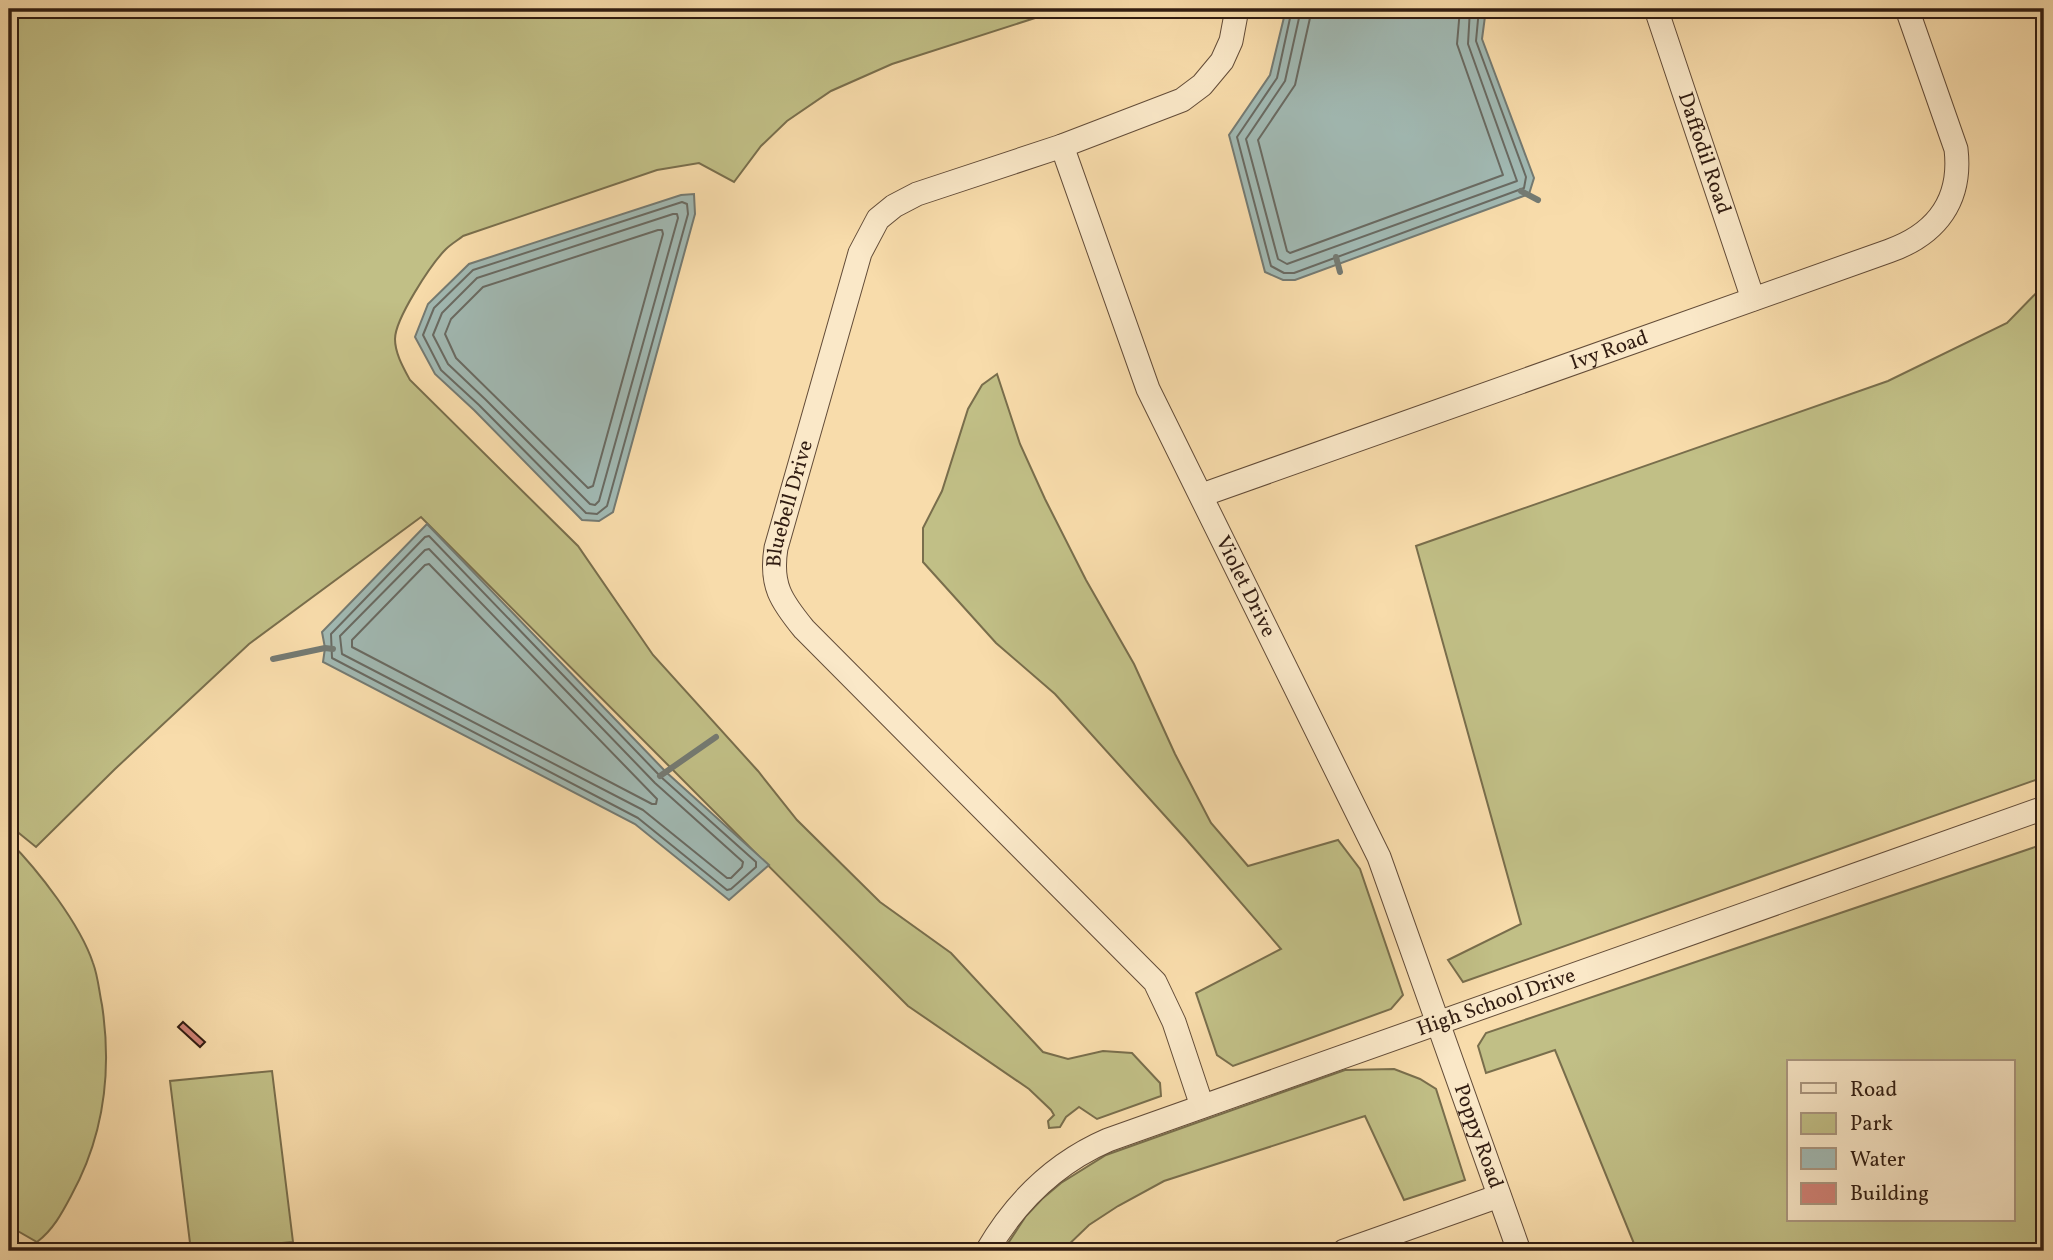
<svg xmlns="http://www.w3.org/2000/svg" width="2053" height="1260" font-family="Vollkorn,serif">
  <style>
    .green { fill: #c1bf86; stroke: #796e4c; stroke-width: 2; fill-rule: evenodd }
    .water { fill: #a1b9b3; stroke: #747a72; stroke-width: 2 }
    .lines { fill: none; stroke-linecap: round; stroke-linejoin: round }
    .shore { stroke: #696a62; stroke-width: 2 }
    .stream { stroke: #747a72; stroke-width: 6 }
    .building { fill: #cf8175; stroke: #311c11; stroke-width: 2 }
    .minor-casing { stroke: #634c38; stroke-width: 25 }
    .minor { stroke: #fae8c8; stroke-width: 23 }
    .labels { text-anchor: middle; dominant-baseline: central; stroke-width: 6; stroke-linejoin: round; paint-order: stroke }
    .street-label { font-size: 21px; fill: #311c11; stroke: #fae8c8 }
  </style>
  <rect width="100%" height="100%" fill="#f8dcab"/>
  <filter id="stains"><feTurbulence type="fractalNoise" baseFrequency=".00286" numOctaves="4"/><feColorMatrix values="0 0 0 0 .2 0 0 0 0 .09 0 0 0 0 .02 0 0 0 .5 -.17"/></filter>
  <radialGradient id="worn" r=".72"><stop offset=".6" stop-color="#630" stop-opacity="0"/><stop offset="1" stop-color="#630" stop-opacity=".3"/></radialGradient>
  <!-- green -->
  <g class="green">
    <path d="M9 9H1063L892 64 831 91 787 121 761 146 734 182 699 163 657 170 463 236C458 240 451 244 446 249 431 264 395 319 395 339 395 353 403 367 410 380L578 546 653 655 758 771 797 820 880 902 951 953 1043 1052 1068 1059 1103 1051 1132 1053 1160 1083 1161 1096 1097 1119 1079 1107 1066 1117 1060 1127 1049 1128 1048 1121 1054 1115 1051 1110 1029 1089 908 1006 421 517 249 644 115 769 36 847 9 825Z"/>
    <path d="M2044 285V777L1463 982 1448 960 1521 924 1416 546 1888 381 2007 323Z"/>
    <path d="M997 374 1020 444 1045 499 1086 580 1134 664 1175 754 1211 823 1248 866 1338 840 1360 869 1403 995 1391 1009 1233 1066 1217 1055 1196 993 1281 949 1185 838 1055 694 996 643 923 562V528L942 491 968 409 982 385Z"/>
    <path d="M9 841C38 870 80 924 93 963 98 976 99 991 102 1005 112 1071 104 1136 71 1196 62 1213 53 1230 37 1242L9 1226Z"/>
    <path d="M2044 844V1251H1637L1555 1050 1486 1073 1478 1046 1486 1033ZM2013 1062V1220H1789V1062Z"/>
    <path d="M1394 1069 1420 1079 1436 1089 1465 1180 1404 1200 1365 1116 1164 1181 1118 1206 1089 1225 1062 1251H1003L1026 1216 1042 1199 1061 1183 1106 1155 1345 1070Z"/>
    <path d="M272 1071 293 1242 191 1251 170 1081Z"/>
  </g>
  <!-- water -->
  <g class="water">
    <path d="M1286 9H1486L1482 39 1534 178 1529 194 1295 280H1283L1265 272 1229 135 1270 75Z"/>
    <path d="M694 194 695 214 613 512 599 521 582 520 474 410 435 374 415 337 428 304 469 264 681 195Z"/>
    <path d="M427 524 666 772 769 865 729 900 635 824 323 662 325 648 322 632Z"/>
  </g>
  <g class="lines">
    <!-- shore -->
    <g class="shore">
      <path d="M1292 9 1277 78 1237 137 1271 266 1284 273H1294L1524 188 1526 177 1476 41 1479 9"/>
      <path d="M1301 9 1285 81 1246 139 1278 259 1287 264 1517 181 1468 44 1470 9"/>
      <path d="M1312 9 1295 85 1258 140 1287 251 1290 253 1503 175 1457 44 1460 9"/>
      <path d="M682 202 687 204 688 214 607 506 597 514 586 513 479 405 441 370 423 335 434 308 473 270Z"/>
      <path d="M673 214H677L678 218 599 501 595 505 590 504 485 399 448 364 433 335 442 313 477 278Z"/>
      <path d="M658 230H662L663 234 593 486 588 488 456 358 445 334 451 319 483 287Z"/>
      <path d="M429 536 661 777 756 862V867L731 889 727 890 638 818 332 658 331 634 425 537Z"/>
      <path d="M429 549 655 783 743 862 742 867 731 878H727L643 810 342 654 340 636 425 550Z"/>
      <path d="M429 564 657 799 656 804H652L352 647V640L425 565Z"/>
    </g>
    <!-- stream -->
    <g class="stream">
      <path d="M1521 191 1538 200"/>
      <path d="M1336 257 1340 272"/>
      <path d="M273 659 325 648 333 649"/>
      <path d="M660 776 716 737"/>
    </g>
  </g>
  <!-- building -->
  <path class="building" d="M183 1022 205 1042 200 1047 178 1027Z"/>
  <g class="lines">
    <!-- minor casing -->
    <g class="minor-casing">
      <g id="minor">
        <path id="s1" d="M1656 9 1753 299"/>
        <path id="s2" d="M1062 146 1148 389 1379 857 1519 1251"/>
        <path id="s3" d="M1202 495 1889 251C1937 234 1962 200 1956 149L1907 9"/>
        <path id="s4" d="M1202 1106 1174 1022 1155 982 804 629C781 601 770 585 776 548L860 253 878 219 894 206 917 194 1062 146 1182 100 1202 85 1222 61 1231 41 1237 9"/>
        <path id="s5" d="M987 1251C1016 1201 1055 1163 1108 1140L2044 808"/>
        <path d="M1344 1251 1499 1196"/>
      </g>
    </g>
    <!-- minor -->
    <use href="#minor" class="minor"/>
  </g>
  <g class="labels">
    <!-- street labels -->
    <g class="street-label">
      <text stroke="none"><textPath href="#s1" startOffset="152">Daffodil Road</textPath></text>
      <text stroke="none"><textPath href="#s3" startOffset="432">Ivy Road</textPath></text>
      <text stroke="none"><textPath href="#s4" startOffset="766">Bluebell Drive</textPath></text>
      <text stroke="none"><textPath href="#s2" startOffset="478">Violet Drive</textPath></text>
      <text stroke="none"><textPath href="#s5" startOffset="579">High School Drive</textPath></text>
      <text stroke="none"><textPath href="#s2" startOffset="1076">Poppy Road</textPath></text>
    </g>
  </g>
  <!-- margin -->
  <rect width="2053" height="1260" fill="none" stroke="#f8dcab" stroke-width="35"/>
  <rect x="10" y="10" width="2032" height="1239" fill="none" stroke="#311c11" stroke-width="3.5"/>
  <rect x="18" y="18" width="2018" height="1225" fill="none" stroke="#311c11" stroke-width="2"/>
  <!-- legend -->
  <rect x="1787" y="1060" width="228" height="161" fill="#fae8c8" stroke="#aa967f" stroke-width="2"/>
  <rect x="1801" y="1083" width="35" height="10" fill="#fae8c8" stroke="#aa967f" stroke-width="2"/>
  <text x="1850" y="1096" font-size="21" fill="#311c11">Road</text>
  <rect x="1801" y="1113" width="35" height="21" fill="#c1bf86" stroke="#aa967f" stroke-width="2"/>
  <text x="1850" y="1130" font-size="21" fill="#311c11">Park</text>
  <rect x="1801" y="1148" width="35" height="21" fill="#a1b9b3" stroke="#aa967f" stroke-width="2"/>
  <text x="1850" y="1166" font-size="21" fill="#311c11">Water</text>
  <rect x="1801" y="1183" width="35" height="21" fill="#cf8175" stroke="#aa967f" stroke-width="2"/>
  <text x="1850" y="1200" font-size="21" fill="#311c11">Building</text>
  <rect width="100%" height="100%" filter="url(#stains)"/>
  <rect width="100%" height="100%" fill="url(#worn)"/>
</svg>
